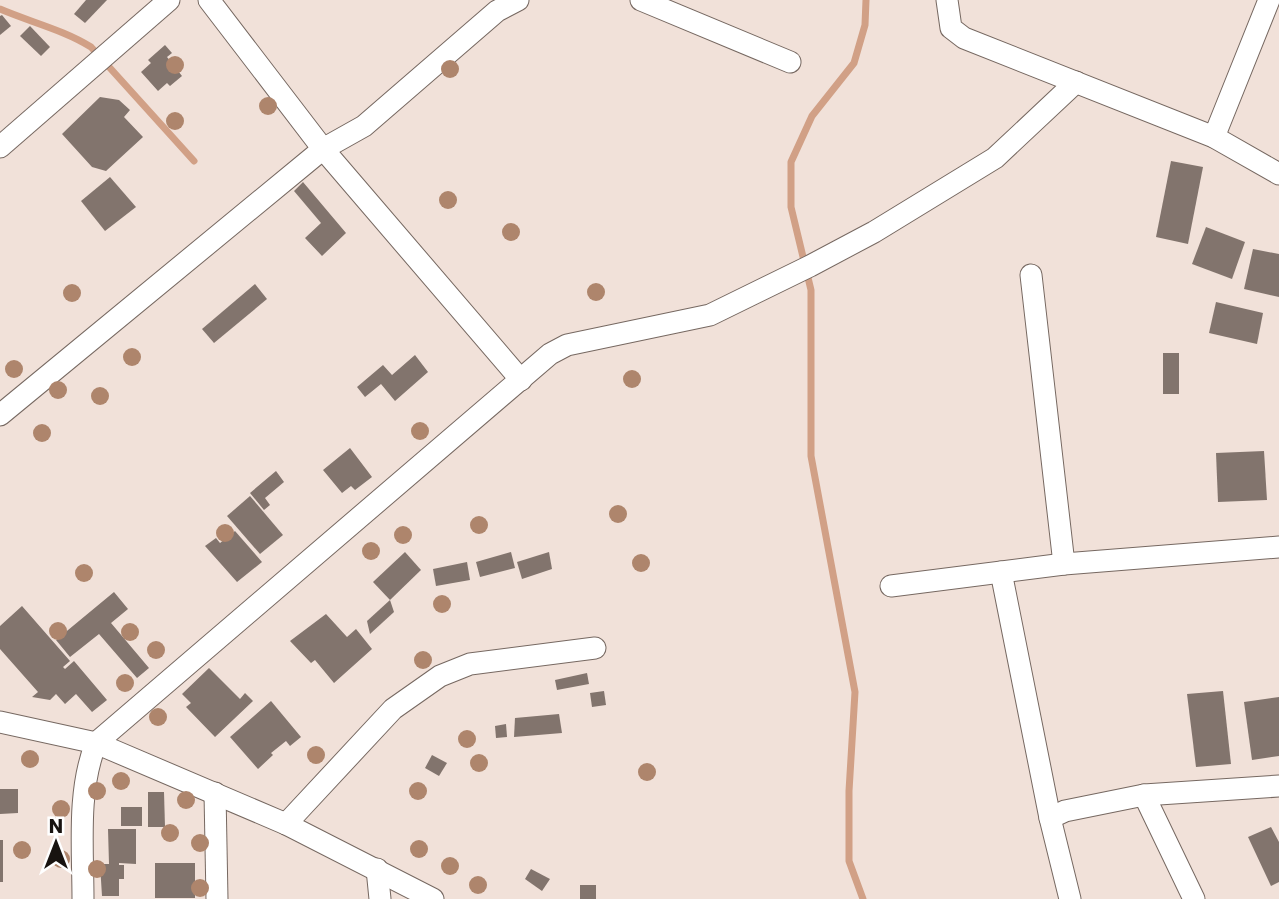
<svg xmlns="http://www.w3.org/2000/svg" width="1279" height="899" font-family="Poppins,sans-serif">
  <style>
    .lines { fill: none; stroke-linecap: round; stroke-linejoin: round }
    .stream { stroke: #d1a086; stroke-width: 7 }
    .building { fill: #82746d }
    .minor-casing { stroke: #766861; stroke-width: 23 }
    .minor { stroke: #fff; stroke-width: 21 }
    .tree { fill: #ae856c }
  </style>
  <rect width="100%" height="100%" fill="#f1e1d9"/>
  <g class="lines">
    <!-- stream -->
    <g class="stream">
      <path d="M0 9C30 22 64 30 91 47L194 161"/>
      <path d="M863 899 849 861V791L855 692 811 456V290L791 207V162L812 116 854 63 865 25 866 0"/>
    </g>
  </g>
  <!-- building -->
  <g class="building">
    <path d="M86 0H107L85 23 74 14Z"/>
    <path d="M2 15 11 26 0 35V16Z"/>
    <path d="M30 26 50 47 41 56 20 36Z"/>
    <path d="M165 45 172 53 167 57 182 76 170 86 167 83 158 91 141 72 151 63 148 60Z"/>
    <path d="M100 97 119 100 130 110 124 117 143 137 106 171 92 167 62 134Z"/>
    <path d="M1171 161 1203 167 1188 244 1156 237Z"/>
    <path d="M110 177 136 207 105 231 81 201Z"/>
    <path d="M303 182 346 233 322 256 305 238 321 223 294 191Z"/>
    <path d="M1206 227 1245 242 1232 279 1192 264Z"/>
    <path d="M1253 249 1279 254V297L1244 289Z"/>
    <path d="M255 284 267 299 214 343 202 329Z"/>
    <path d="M1216 302 1263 313 1257 344 1209 333Z"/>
    <rect x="1163" y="353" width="16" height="41"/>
    <path d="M415 355 428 372 395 401 381 384 365 397 357 387 383 365 392 375Z"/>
    <path d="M350 448 372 477 355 490 351 486 342 493 323 470Z"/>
    <path d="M1264 451 1267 500 1218 502 1216 453Z"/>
    <path d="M276 471 284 482 265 498 270 505 264 510 250 493Z"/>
    <path d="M250 496 283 535 260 554 227 516Z"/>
    <path d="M235 531 262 562 237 582 205 546 216 538 220 543Z"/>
    <path d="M405 552 421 570 390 600 373 582Z"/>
    <path d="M511 552 515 568 480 577 476 562Z"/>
    <path d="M549 552 552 569 522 579 517 562Z"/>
    <path d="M467 562 470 580 436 586 433 569Z"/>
    <path d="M114 592 128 609 111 623 149 668 137 678 99 634 70 657 56 640Z"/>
    <path d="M390 600 394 612 370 634 367 621Z"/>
    <path d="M22 606 70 661 63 667 65 669 74 661 107 700 92 712 76 694 65 704 56 694 50 700 32 697 38 692 0 649V626Z"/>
    <path d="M326 614 347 637 356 629 372 649 334 683 315 660 311 663 290 641Z"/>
    <path d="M209 668 240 699 245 693 253 701 215 737 186 707 191 703 182 694Z"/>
    <path d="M587 673 589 684 557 690 555 680Z"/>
    <path d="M604 691 606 705 592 707 590 693Z"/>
    <path d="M1223 691 1231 764 1196 767 1187 694Z"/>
    <path d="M1279 697V756L1252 760 1244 702Z"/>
    <path d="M271 701 301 737 290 746 286 741 271 753 273 755 258 769 230 737Z"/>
    <path d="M559 714 562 733 514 737 515 718Z"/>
    <path d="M506 724 507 737 496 738 495 726Z"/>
    <path d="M432 755 447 763 439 776 425 768Z"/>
    <path d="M0 789H18V813L0 814Z"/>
    <path d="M148 792H164L165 827H148Z"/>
    <rect x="121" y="807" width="21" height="19"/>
    <path d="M1271 827 1279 842V882L1271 886 1248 837Z"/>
    <path d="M108 829H136V864L119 863V865H124V879H119V896H102L100 864H109Z"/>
    <rect x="0" y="840" width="3" height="42"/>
    <rect x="155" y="863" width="40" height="35"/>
    <path d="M531 869 550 879 542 891 525 879Z"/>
    <rect x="580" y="885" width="16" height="14"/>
  </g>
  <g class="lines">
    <!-- minor casing -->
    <g class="minor-casing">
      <g id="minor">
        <path d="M209 0 323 149 521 380"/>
        <path d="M641 0 790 62"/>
        <path d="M947 0 951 28 964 38 1214 137 1279 174"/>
        <path d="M1214 137 1269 0"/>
        <path d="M0 147 169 0"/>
        <path d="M1031 275 1064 564"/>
        <path d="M0 415 323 149 364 126 497 11 518 0"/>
        <path d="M1001 572 1050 818 1070 899"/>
        <path d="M891 586 1064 564 1279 547"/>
        <path d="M0 722 96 743 286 824 433 899"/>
        <path d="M215 793 217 899"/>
        <path d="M1144 795 1194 899"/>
        <path d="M1050 818 1065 811 1144 795 1279 786"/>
        <path d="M286 824 393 709 440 676 470 664 595 648"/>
        <path d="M377 869 380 899"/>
        <path d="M83 899C83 847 77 791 96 743L550 354 567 345 710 315 810 266 874 232 995 158 1076 82"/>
      </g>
    </g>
    <!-- minor -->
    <use href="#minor" class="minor"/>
  </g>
  <!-- trees -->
  <g class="tree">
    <circle cx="175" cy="65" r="9"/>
    <circle cx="450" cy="69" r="9"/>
    <circle cx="268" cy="106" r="9"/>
    <circle cx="175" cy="121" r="9"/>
    <circle cx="448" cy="200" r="9"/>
    <circle cx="511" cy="232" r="9"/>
    <circle cx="596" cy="292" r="9"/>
    <circle cx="72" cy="293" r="9"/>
    <circle cx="132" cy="357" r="9"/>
    <circle cx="14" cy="369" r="9"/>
    <circle cx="632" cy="379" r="9"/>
    <circle cx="58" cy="390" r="9"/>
    <circle cx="100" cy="396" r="9"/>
    <circle cx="420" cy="431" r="9"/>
    <circle cx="42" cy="433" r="9"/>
    <circle cx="618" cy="514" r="9"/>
    <circle cx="479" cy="525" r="9"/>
    <circle cx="225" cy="533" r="9"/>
    <circle cx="403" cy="535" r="9"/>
    <circle cx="371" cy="551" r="9"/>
    <circle cx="641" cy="563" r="9"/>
    <circle cx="84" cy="573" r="9"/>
    <circle cx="442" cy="604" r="9"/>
    <circle cx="58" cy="631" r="9"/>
    <circle cx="130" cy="632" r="9"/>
    <circle cx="156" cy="650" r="9"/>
    <circle cx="423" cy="660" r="9"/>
    <circle cx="125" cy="683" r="9"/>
    <circle cx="158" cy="717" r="9"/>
    <circle cx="467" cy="739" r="9"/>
    <circle cx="316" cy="755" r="9"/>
    <circle cx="30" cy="759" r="9"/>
    <circle cx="479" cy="763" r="9"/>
    <circle cx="647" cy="772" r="9"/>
    <circle cx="121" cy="781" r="9"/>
    <circle cx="97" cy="791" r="9"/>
    <circle cx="418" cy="791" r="9"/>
    <circle cx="186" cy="800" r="9"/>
    <circle cx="61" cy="809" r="9"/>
    <circle cx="170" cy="833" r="9"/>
    <circle cx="200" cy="843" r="9"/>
    <circle cx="419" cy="849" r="9"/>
    <circle cx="22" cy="850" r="9"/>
    <circle cx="61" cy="859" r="9"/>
    <circle cx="450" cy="866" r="9"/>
    <circle cx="97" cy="869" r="9"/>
    <circle cx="478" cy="885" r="9"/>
    <circle cx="200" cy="888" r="9"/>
  </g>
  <!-- north arrow -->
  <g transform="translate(56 843)" stroke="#ffffff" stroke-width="5" paint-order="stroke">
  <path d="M0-5L12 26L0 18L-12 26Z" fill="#181310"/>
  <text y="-10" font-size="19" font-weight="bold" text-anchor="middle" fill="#181310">N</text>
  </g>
</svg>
